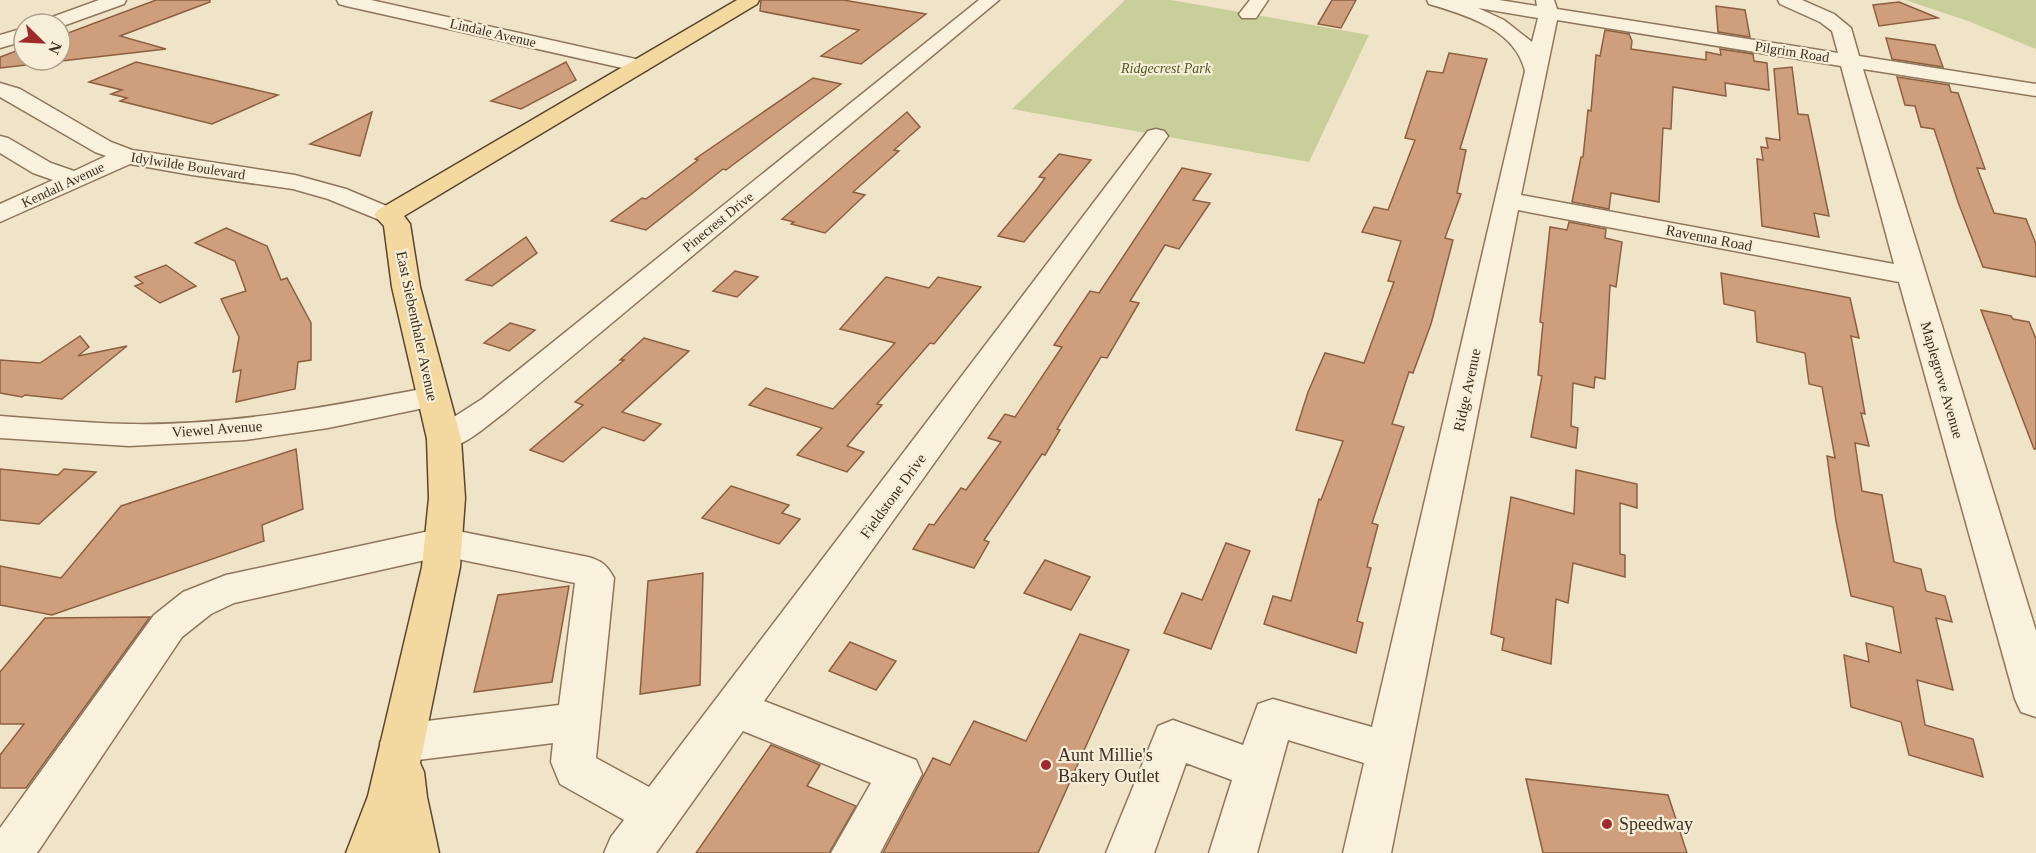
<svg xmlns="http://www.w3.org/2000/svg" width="2036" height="853" font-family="'Times New Roman',serif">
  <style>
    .green { fill: #c9cf9b }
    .building { fill: #cf9f7d; stroke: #8d5f41; stroke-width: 1.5 }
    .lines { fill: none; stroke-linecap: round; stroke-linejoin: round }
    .minor-casing { stroke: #8d765c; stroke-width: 3 }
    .major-casing { stroke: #5b4430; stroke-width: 3 }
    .minor { fill: #faf1dc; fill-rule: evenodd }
    .major { fill: #f3d9a0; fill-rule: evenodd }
    .poi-dot { fill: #9e2a2b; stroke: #f7eed8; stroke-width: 2 }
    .labels { text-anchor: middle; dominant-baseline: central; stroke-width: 4.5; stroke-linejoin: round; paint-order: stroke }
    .far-street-label { font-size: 14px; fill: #3d2e20; stroke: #f7eed8 }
    .far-park-label { font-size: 14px; font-style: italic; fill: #4d5a26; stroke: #f7eed8 }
    .street-label { font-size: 15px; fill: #3d2e20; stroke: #f7eed8 }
    .near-poi-label { font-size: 18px; fill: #3d2e20; stroke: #f7eed8; text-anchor: start }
  </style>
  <rect width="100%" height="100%" fill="#f0e4c8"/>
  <!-- green -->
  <g class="green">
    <path d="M1125 0H1171L1369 35 1309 162 1012 109Z"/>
    <path d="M1905 0H2036V49L1968 21Z"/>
  </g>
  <!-- building -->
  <g class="building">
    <path d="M156 0H210V2L120 36 166 49 0 68V57L24 48V60H60V36Z"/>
    <path d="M761 0H843L926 14 861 64 821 56 859 30 760 11Z"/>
    <path d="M1332 0H1356L1341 28 1318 24Z"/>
    <path d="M1899 2 1938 18 1879 26 1873 5Z"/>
    <path d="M1716 6 1745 10 1750 37 1718 32Z"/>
    <path d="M1605 30 1629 34 1632 41 1631 49 1706 60V52L1721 55 1720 49 1753 54 1754 61 1767 63 1769 90 1725 83 1726 96 1673 87 1671 129 1663 128 1659 202 1611 193 1609 209 1572 202 1581 157H1583L1588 110 1591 111 1596 55 1600 56Z"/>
    <path d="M1886 38 1935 45 1943 67 1892 59Z"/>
    <path d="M1449 53 1487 59 1460 149 1466 150 1457 193 1461 194 1445 238 1453 240 1431 324 1413 373 1409 372 1392 424 1404 427 1372 523 1378 525 1367 567 1371 568 1357 621 1363 623 1356 653 1264 624 1273 596 1291 601 1319 499 1321 500 1343 441 1296 430 1308 392 1325 353 1364 363 1394 282 1388 281 1401 241 1362 232 1374 207 1388 210 1415 140 1405 138 1427 71 1443 73Z"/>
    <path d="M136 62 278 95 212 124 120 101 127 98 111 94 122 90 89 82Z"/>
    <path d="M566 62 576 80 521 109 491 101Z"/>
    <path d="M1792 67 1798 114 1808 115 1829 216 1814 213 1819 237 1762 226 1757 159 1763 160 1761 147 1768 148 1766 138 1780 140 1774 69Z"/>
    <path d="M1897 77 1949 85 1951 92 1958 93 1985 169 1977 168 1994 213 2026 219 2036 244V277L1983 267 1958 202 1934 129 1921 127 1915 106 1905 105Z"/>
    <path d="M813 78 841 84 726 170 723 169 646 230 611 221 642 198 646 199 698 160 695 159Z"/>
    <path d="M372 112 360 156 310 144Z"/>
    <path d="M907 112 920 127 894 150 899 151 853 192 865 195 825 233 791 224 794 222 782 219Z"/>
    <path d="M1059 154 1091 160 1024 242 998 236 1037 189 1045 178 1039 177Z"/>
    <path d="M1182 168 1211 174 1193 200 1210 203 1179 249 1165 245 1130 301 1139 303 1107 358 1101 357 1057 429 1060 430 1045 455 1042 454 984 540 989 542 974 568 913 549 929 524 934 525 961 488 966 490 1001 442 988 438 1005 414 1015 417 1062 347 1054 345 1090 291 1099 293Z"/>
    <path d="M1569 222 1606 229 1605 238 1622 242 1616 287 1610 285 1605 379 1595 377 1594 388 1573 383 1571 426 1578 428 1576 448 1531 437 1542 376 1538 375 1543 323 1540 322 1550 227 1567 230Z"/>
    <path d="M226 228 267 246 281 280 287 278 311 323V360L298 362 295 389 236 402 241 370 233 372 239 337 221 299 246 291 235 261 195 243Z"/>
    <path d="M526 237 537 253 492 286 466 280Z"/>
    <path d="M166 265 196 286 160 303 135 286 143 283 135 277Z"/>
    <path d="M735 271 758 277 737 297 713 291Z"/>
    <path d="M1721 273 1850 298 1859 338 1851 336 1865 414 1861 413 1869 446 1855 443 1862 491 1882 495 1894 562 1921 569 1926 591 1945 596 1952 622 1936 618 1953 690 1917 680 1925 725 1973 739 1983 777 1909 755 1901 722 1851 707 1844 655 1869 662 1866 643 1901 653 1893 607 1851 596 1836 521 1827 456 1835 458 1822 387 1809 384 1805 353 1757 342 1755 311 1724 304Z"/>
    <path d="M886 277 929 288 938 277 981 287 934 344 930 343 877 404 882 405 847 446 864 452 847 472 797 455 822 428 749 405 766 388 833 409 895 343 840 329Z"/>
    <path d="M1981 310 2011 316 2013 319 2029 322 2036 339V449H2034Z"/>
    <path d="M510 323 535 330 509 351 484 343Z"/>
    <path d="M80 336 89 347 78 356 127 346 62 399 25 395 22 397 0 393V360L40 363Z"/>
    <path d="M644 338 689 351 622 412 661 424 644 441 603 427 563 462 530 450 583 405 575 402 624 360H620Z"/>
    <path d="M296 449 303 509 262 525 264 541 52 615 0 605V566L61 578 121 506Z"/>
    <path d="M0 469 58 475 64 469 96 472 39 524 0 520Z"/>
    <path d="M1576 470 1637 484V508L1620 503V554L1625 555V577L1573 563 1568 603 1556 599 1551 664 1502 650 1504 638 1491 634 1498 583 1511 497 1574 514Z"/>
    <path d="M731 486 789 505 782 513 800 519 779 544 702 518Z"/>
    <path d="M1226 543 1250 551 1211 649 1164 633 1182 593 1202 600Z"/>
    <path d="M1045 560 1090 577 1071 610 1024 593Z"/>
    <path d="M703 573 700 685 640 694 648 581Z"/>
    <path d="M569 586 552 682 474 692 498 595Z"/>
    <path d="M150 617 26 788H0V755L24 724H0V672L45 618Z"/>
    <path d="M1080 634 1129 650 1038 853H883L933 758 950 765 974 721 1026 741Z"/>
    <path d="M850 642 896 661 876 690 829 671Z"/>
    <path d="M771 745 820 765 807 786 856 806 829 853H696Z"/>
    <path d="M1526 779 1668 795 1687 853H1543Z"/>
  </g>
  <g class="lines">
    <!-- minor casing -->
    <g class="minor-casing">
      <g id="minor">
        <path d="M99 0H126L124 4 60 27V24H41L44 20Z"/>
        <path d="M337 0H371L640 60 647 62 650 66 647 70 640 72 346 6 339 4Z"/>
        <path d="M979 0H999L504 413C483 428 459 454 432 447L427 439 432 431 482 399Z"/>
        <path d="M1250 0H1268L1256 18H1242L1239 14Z"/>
        <path d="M1427 0H1499L1537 6 1536 0H1554L1557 9 1838 53 1832 31 1820 22 1780 4 1778 0H1802L1834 14 1851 28 1859 56 2036 84V96L1863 69 2036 631V717L2021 712 2015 699 1899 282 1518 210 1391 853H1343L1364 763 1288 740 1257 853H1209L1232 780 1186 763 1154 853H1106L1158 726 1173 720 1243 745 1258 704 1273 699 1372 727 1525 71C1515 29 1466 15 1429 4ZM1478 8 1538 18 1532 42 1504 20ZM1557 20 1841 66 1894 264 1521 195Z"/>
        <path d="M24 28V41L0 48V35Z"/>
        <path d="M0 83 20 89 111 142 132 150 295 175 346 189 396 210 400 215 396 220 387 223 328 199 293 189 192 175 130 164 0 222V204L53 180 33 173 0 153V136L8 138 51 163 74 171 106 156 95 152 0 97Z"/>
        <path d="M1156 129 1164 131 1168 136 764 701 916 760 922 774 880 853H831L871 783 743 731 656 853H604L611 837 624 820 560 784 551 762 553 743 402 762 387 756 380 743 387 730 402 724 559 705 575 583 443 556 234 603 211 614 182 637 37 853H0V828L154 615 183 592 226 575 443 528 588 557C602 561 607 565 614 578L596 758 649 787 1148 131Z"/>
        <path d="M432 387 443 390 448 397 443 404 328 428 245 440 129 446 0 438V416C43 419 85 423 128 424 230 426 332 406 432 387Z"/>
      </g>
    </g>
    <!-- major casing -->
    <g class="major-casing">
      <path id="major" d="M737 0H759L757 4 404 216 410 224 420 287 461 439 465 498 460 567 420 763 424 772 427 797 439 853H346L368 796 422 567 429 498 427 439 392 287 384 226 374 215 378 210Z"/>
    </g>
    <!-- minor -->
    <use href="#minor" class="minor"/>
    <!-- major -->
    <use href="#major" class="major"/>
  </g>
  <!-- markers -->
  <g class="poi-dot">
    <circle cx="1046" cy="765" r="6"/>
    <circle cx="1607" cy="824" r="6"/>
  </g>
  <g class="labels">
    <!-- far-street labels -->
    <g class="far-street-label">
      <text transform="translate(493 33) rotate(13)">Lindale Avenue</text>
      <text transform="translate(1792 52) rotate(9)">Pilgrim Road</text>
      <text transform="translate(188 166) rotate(9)">Idylwilde Boulevard</text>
      <text transform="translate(63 185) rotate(-25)">Kendall Avenue</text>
      <text transform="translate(718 222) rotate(-39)">Pinecrest Drive</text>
    </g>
    <!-- far-park labels -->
    <g class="far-park-label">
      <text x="1166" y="68">Ridgecrest Park</text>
    </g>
    <!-- street labels -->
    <g class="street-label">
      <text transform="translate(1709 238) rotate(11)">Ravenna Road</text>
      <text transform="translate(417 326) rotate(78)">East Siebenthaler Avenue</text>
      <text transform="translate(1942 380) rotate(74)">Maplegrove Avenue</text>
      <text transform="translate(1467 390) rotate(-78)">Ridge Avenue</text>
      <text transform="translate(217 429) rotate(-4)">Viewel Avenue</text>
      <text transform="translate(893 496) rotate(-54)">Fieldstone Drive</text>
    </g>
    <!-- near-poi labels -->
    <g class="near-poi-label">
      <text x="1058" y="755">Aunt Millie's<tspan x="1058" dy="21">Bakery Outlet</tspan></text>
      <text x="1619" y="824">Speedway</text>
    </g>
  </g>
  <!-- north arrow -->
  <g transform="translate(42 42) rotate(114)"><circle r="28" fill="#f7eed8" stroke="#ada18e" stroke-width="1.5"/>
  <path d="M0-4.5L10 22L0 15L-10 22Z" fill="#9e2a2b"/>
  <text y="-9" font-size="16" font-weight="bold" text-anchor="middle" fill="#3d2e20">N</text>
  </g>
</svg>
